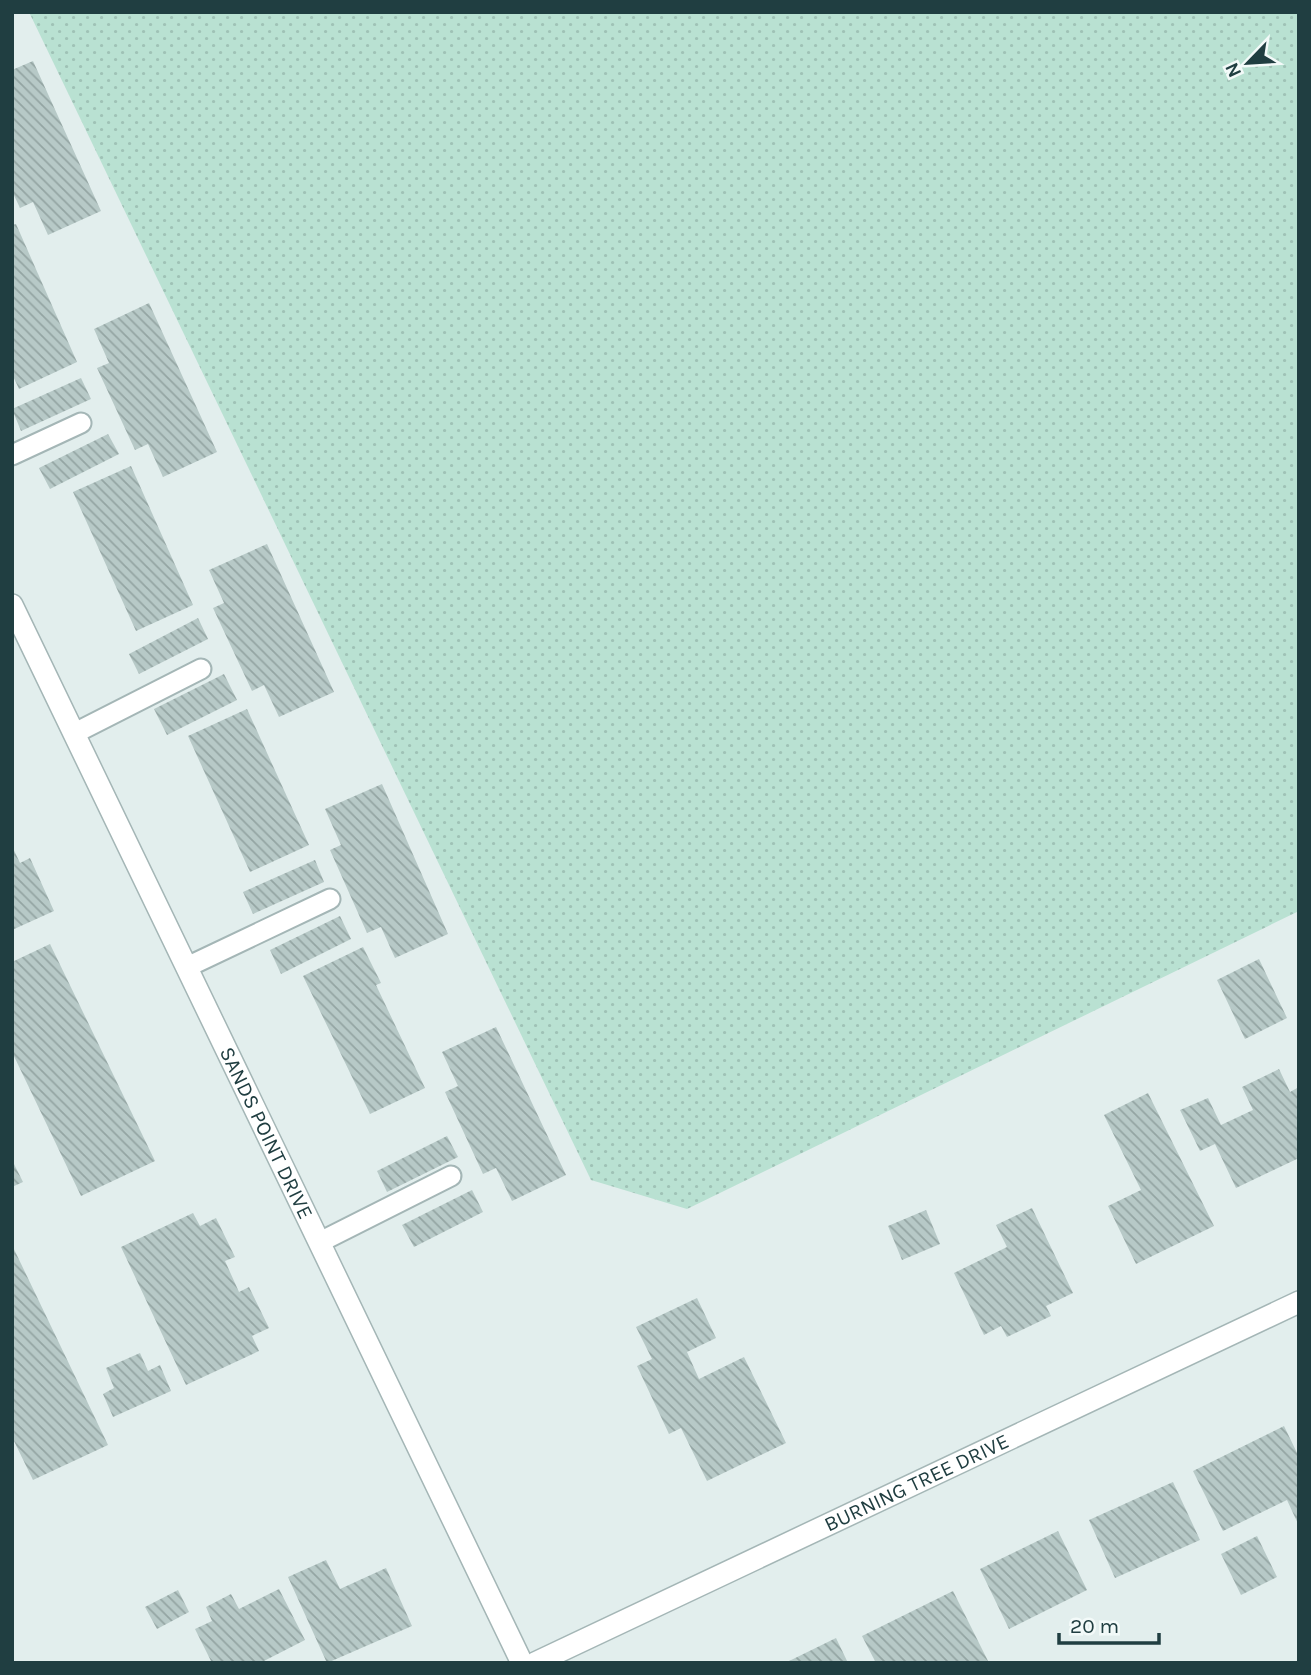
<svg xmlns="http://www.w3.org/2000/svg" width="1311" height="1675" font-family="Karla,sans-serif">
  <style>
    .grass { fill: url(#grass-dots) }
    .building { fill: url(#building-back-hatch) }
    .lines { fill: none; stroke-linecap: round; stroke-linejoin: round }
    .service-casing { stroke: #a4b6b6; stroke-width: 23 }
    .minor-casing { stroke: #a4b6b6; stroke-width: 24 }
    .service { stroke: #fff; stroke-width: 19 }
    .minor { stroke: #fff; stroke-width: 21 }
    .labels { text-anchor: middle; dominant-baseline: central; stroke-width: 7; stroke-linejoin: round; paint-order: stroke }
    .street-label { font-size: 21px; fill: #203e41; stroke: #f3faf9 }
  </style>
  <defs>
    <pattern id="grass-dots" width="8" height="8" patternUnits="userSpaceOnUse" patternTransform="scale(1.75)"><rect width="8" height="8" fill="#b9e1d2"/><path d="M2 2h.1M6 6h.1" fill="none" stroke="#9fc2b6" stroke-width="1.8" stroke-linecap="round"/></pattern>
    <pattern id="building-back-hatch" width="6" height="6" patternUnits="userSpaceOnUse" patternTransform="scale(1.75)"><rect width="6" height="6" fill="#b7c9c7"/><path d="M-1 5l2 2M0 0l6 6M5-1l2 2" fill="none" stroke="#94a5a3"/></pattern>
  </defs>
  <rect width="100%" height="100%" fill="#e2eeed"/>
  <!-- grass -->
  <path class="grass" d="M29 12H1299V911L687 1209 591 1180Z"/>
  <!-- building -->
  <g class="building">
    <path d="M33 61 101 211 48 235 33 202 20 208 12 191V70Z"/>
    <path d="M16 224 77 362 19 389 12 374V225Z"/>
    <path d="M149 303 217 452 163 477 148 444 135 450 97 368 109 363 94 329Z"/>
    <path d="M81 378 91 399 21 431 12 409Z"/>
    <path d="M108 434 119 454 50 489 39 468Z"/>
    <path d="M131 466 193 605 136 631 73 492Z"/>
    <path d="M267 544 334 692 279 717 264 685 252 691 213 608 224 603 209 570Z"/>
    <path d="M198 618 208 639 139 674 129 654Z"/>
    <path d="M224 674 237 700 167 735 154 709Z"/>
    <path d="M247 709 309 845 250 872 188 736Z"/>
    <path d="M382 784 448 934 395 958 381 927 367 933 330 850 341 845 325 809Z"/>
    <path d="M12 846 20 863 30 858 54 911 12 930Z"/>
    <path d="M315 860 324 882 253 914 243 892Z"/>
    <path d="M340 916 351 939 281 974 270 950Z"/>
    <path d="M50 944 155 1161 81 1196 12 1052V962Z"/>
    <path d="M363 947 381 983 376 985 425 1088 370 1114 303 976Z"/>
    <path d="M1259 959 1287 1018 1245 1039 1217 980Z"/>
    <path d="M496 1027 566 1175 512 1201 496 1168 483 1174 445 1092 458 1086 442 1052Z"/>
    <path d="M1279 1069 1290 1092 1299 1087V1158L1236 1188 1215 1144 1200 1151 1180 1110 1208 1098 1221 1125 1253 1110 1242 1087Z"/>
    <path d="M1148 1093 1214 1226 1136 1264 1108 1206 1141 1190 1104 1115Z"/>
    <path d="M447 1136 458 1157 387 1192 377 1171Z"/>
    <path d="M12 1160 23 1182 12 1187Z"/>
    <path d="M472 1190 483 1212 414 1247 402 1225Z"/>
    <path d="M1032 1208 1073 1293 1046 1306 1051 1316 1007 1337 1001 1326 984 1335 954 1273 1007 1247 996 1225Z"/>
    <path d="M926 1210 940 1244 902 1260 888 1226Z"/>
    <path d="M193 1213 200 1226 216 1218 235 1257 225 1261 239 1292 249 1287 269 1328 252 1336 259 1351 186 1385 121 1247Z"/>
    <path d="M12 1245 108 1445 33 1480 12 1437Z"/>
    <path d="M697 1298 716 1338 687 1352 699 1379 744 1357 786 1443 707 1481 681 1428 669 1434 637 1366 652 1359 636 1327Z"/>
    <path d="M140 1353 148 1371 160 1365 171 1391 113 1417 103 1394 114 1388 106 1368Z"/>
    <path d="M1284 1426 1299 1457V1526L1287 1500 1223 1531 1193 1471Z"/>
    <path d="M1173 1482 1200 1540 1115 1578 1089 1520Z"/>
    <path d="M1058 1531 1087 1590 1009 1629 980 1569Z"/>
    <path d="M1257 1536 1277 1577 1241 1595 1221 1554Z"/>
    <path d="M326 1560 340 1589 386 1568 412 1626 327 1663 288 1577Z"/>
    <path d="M279 1589 305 1640 260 1663H212L195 1629 212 1621 206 1607 231 1594 239 1609Z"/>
    <path d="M178 1590 189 1612 157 1629 145 1607Z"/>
    <path d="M953 1591 989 1663H876L862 1636Z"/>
    <path d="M836 1638 848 1663H785Z"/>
  </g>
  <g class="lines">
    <!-- service casing -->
    <g class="service-casing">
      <g id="service">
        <path d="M12 455 81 423"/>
        <path d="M75 733 201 669"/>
        <path d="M187 967 330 899"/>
        <path d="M320 1242 451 1176"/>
      </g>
    </g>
    <!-- minor casing -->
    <g class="minor-casing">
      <g id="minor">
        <path id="s1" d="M12 605 522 1663"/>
        <path id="s2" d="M535 1663 1299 1302"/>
      </g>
    </g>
    <!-- service -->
    <use href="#service" class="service"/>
    <!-- minor -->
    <use href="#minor" class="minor"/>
  </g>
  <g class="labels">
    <!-- street labels -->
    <g class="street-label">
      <text stroke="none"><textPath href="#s1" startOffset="586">SANDS POINT DRIVE</textPath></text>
      <text stroke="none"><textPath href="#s2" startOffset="422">BURNING TREE DRIVE</textPath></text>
    </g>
  </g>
  <!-- border -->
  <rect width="1311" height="1675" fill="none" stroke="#203e41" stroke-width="28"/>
  <!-- north arrow -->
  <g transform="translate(1248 63) rotate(245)" stroke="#f3faf9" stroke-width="5" paint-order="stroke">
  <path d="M0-5L12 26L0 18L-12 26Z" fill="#203e41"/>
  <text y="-10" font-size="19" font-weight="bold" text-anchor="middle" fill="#203e41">N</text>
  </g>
  <!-- scale -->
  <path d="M1059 1633v10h100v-10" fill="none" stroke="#203e41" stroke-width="3.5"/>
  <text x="1070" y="1633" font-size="21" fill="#203e41" stroke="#f3faf9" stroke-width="5" paint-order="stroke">20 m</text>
</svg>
